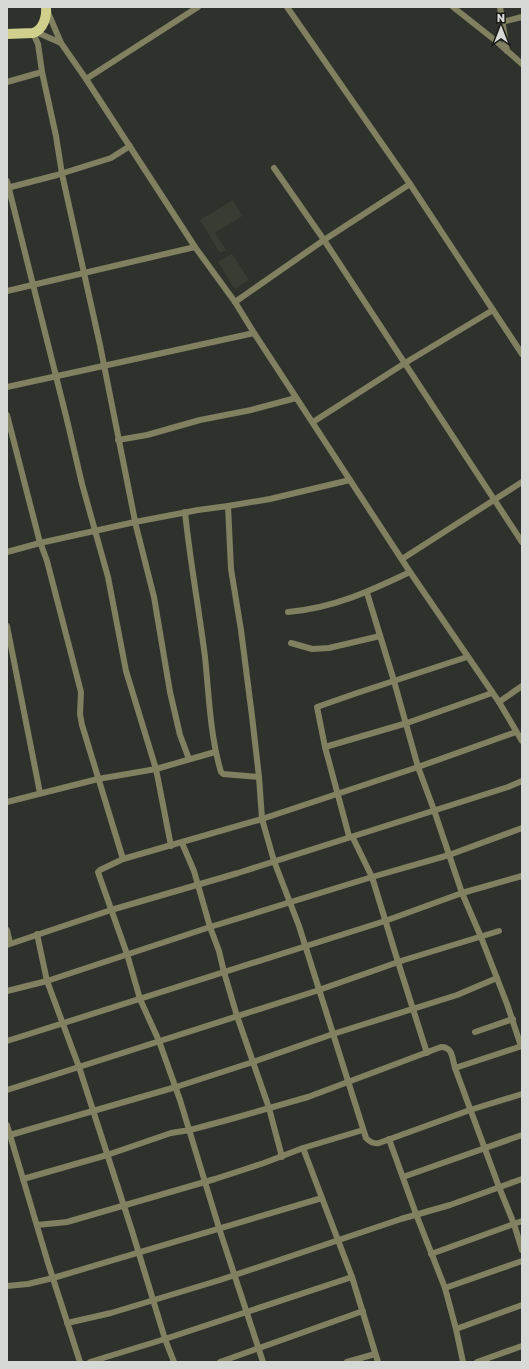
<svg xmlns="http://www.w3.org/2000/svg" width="529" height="1369" font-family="'Golos Text',sans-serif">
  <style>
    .built { fill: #373d32 }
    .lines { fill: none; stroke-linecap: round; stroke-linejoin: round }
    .minor { stroke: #818060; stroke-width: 6 }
    .primary { stroke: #d1cf8c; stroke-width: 10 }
  </style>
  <rect width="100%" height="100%" fill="#2f322c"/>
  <!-- built -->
  <g class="built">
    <path d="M233 200 242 216 215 233 226 250 220 253 200 220Z"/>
    <path d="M232 254 249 280 235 289 218 262Z"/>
  </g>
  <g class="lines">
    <!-- minor -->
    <g class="minor">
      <path d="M287 7 410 184 522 354"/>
      <path d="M453 7 496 41 522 64"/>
      <path d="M500 7 507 51"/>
      <path d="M47 10 61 43 86 79 195 247 235 302 254 333 410 572 499 702 522 741"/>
      <path d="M502 22 522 17"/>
      <path d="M36 32 61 43"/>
      <path d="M33 33 38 44 42 72 56 136 62 174 100 345 136 526 154 597 170 692 180 735 189 759"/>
      <path d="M86 79 198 7"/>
      <path d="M7 82 42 72"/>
      <path d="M274 168 324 240 522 542"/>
      <path d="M7 181 67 420 82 484 108 577 126 671 156 769 171 846"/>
      <path d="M7 188 57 175 111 158 130 146"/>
      <path d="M7 291 195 247"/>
      <path d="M235 302 324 240 410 184"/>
      <path d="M7 387 254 333"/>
      <path d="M7 415 39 539 47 561 81 692 80 714 82 725 123 859 262 819 418 767 516 732"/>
      <path d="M313 422 405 363 493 310"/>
      <path d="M118 440 147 435 200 420 251 410 296 398"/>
      <path d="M228 506 231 569 241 630 252 716 259 777 262 819 274 861 299 926 366 1138C370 1142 373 1144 379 1143L470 1110 522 1094"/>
      <path d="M185 512C190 561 199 609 205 657 209 695 210 735 221 772L223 774 259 777"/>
      <path d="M7 552 40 543 135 522 198 510 228 506 270 499 350 480"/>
      <path d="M402 559 522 482"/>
      <path d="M367 593 394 681 418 767 434 810 462 893 481 937 507 1004 521 1046"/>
      <path d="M288 612C334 608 370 591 410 572"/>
      <path d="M7 626 40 793"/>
      <path d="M291 643 312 649 329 648 380 636"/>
      <path d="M499 702 522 686"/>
      <path d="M325 747 407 723 492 693"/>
      <path d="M7 802 98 779 156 769 215 752"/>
      <path d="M182 843 194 871 210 927 219 951 224 972 237 1016 269 1108 282 1157"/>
      <path d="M123 859 100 870 98 872 100 878 127 954 140 999 159 1041 180 1100 219 1228 263 1362"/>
      <path d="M7 930 10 943"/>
      <path d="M37 934 47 981 79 1067 133 1234 165 1339 174 1362"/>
      <path d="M7 945 111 910 238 873 508 787 522 781"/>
      <path d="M7 991 47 981 210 927 372 877 449 855 522 828"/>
      <path d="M475 1032 513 1019"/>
      <path d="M7 1041 385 921 462 893 522 876"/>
      <path d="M427 1053 398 962 372 877 353 838 349 836 325 747 317 707 357 693 467 657"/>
      <path d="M455 1068 499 1187 514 1224 522 1250"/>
      <path d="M7 1090 316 991 404 960 499 931"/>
      <path d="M7 1125 48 1263 80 1362"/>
      <path d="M10 1135 176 1087 253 1062 333 1034 457 995 497 978"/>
      <path d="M389 1139 416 1214 445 1288 456 1329 463 1362"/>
      <path d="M303 1148 352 1277 378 1362"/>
      <path d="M403 1177 522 1135"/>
      <path d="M23 1179 107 1155 171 1133 190 1130 231 1119 308 1097 441 1047C453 1047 452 1058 455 1068L522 1046"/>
      <path d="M37 1225 67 1222 215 1179 264 1163 303 1148 363 1130"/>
      <path d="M431 1254 522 1221"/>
      <path d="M7 1286 28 1284 53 1278 322 1198"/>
      <path d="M445 1288 522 1261"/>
      <path d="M67 1323 111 1313 220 1280 401 1219 450 1205 522 1179"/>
      <path d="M456 1329 522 1305"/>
      <path d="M90 1362 165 1339 352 1277"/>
      <path d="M220 1362 363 1311"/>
      <path d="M347 1362 375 1354"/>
      <path d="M477 1362 522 1346"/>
    </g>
    <!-- primary -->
    <path class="primary" d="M7 34 33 33C43 30 47 17 46 7"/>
  </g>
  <!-- border -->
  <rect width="529" height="1369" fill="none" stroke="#d7d9d6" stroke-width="16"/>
  <!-- north arrow -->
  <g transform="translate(501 28)" stroke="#181917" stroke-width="3" paint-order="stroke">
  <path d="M0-3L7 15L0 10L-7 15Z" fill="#d7d9d6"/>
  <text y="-6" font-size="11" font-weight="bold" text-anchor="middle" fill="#d7d9d6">N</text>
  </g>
</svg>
